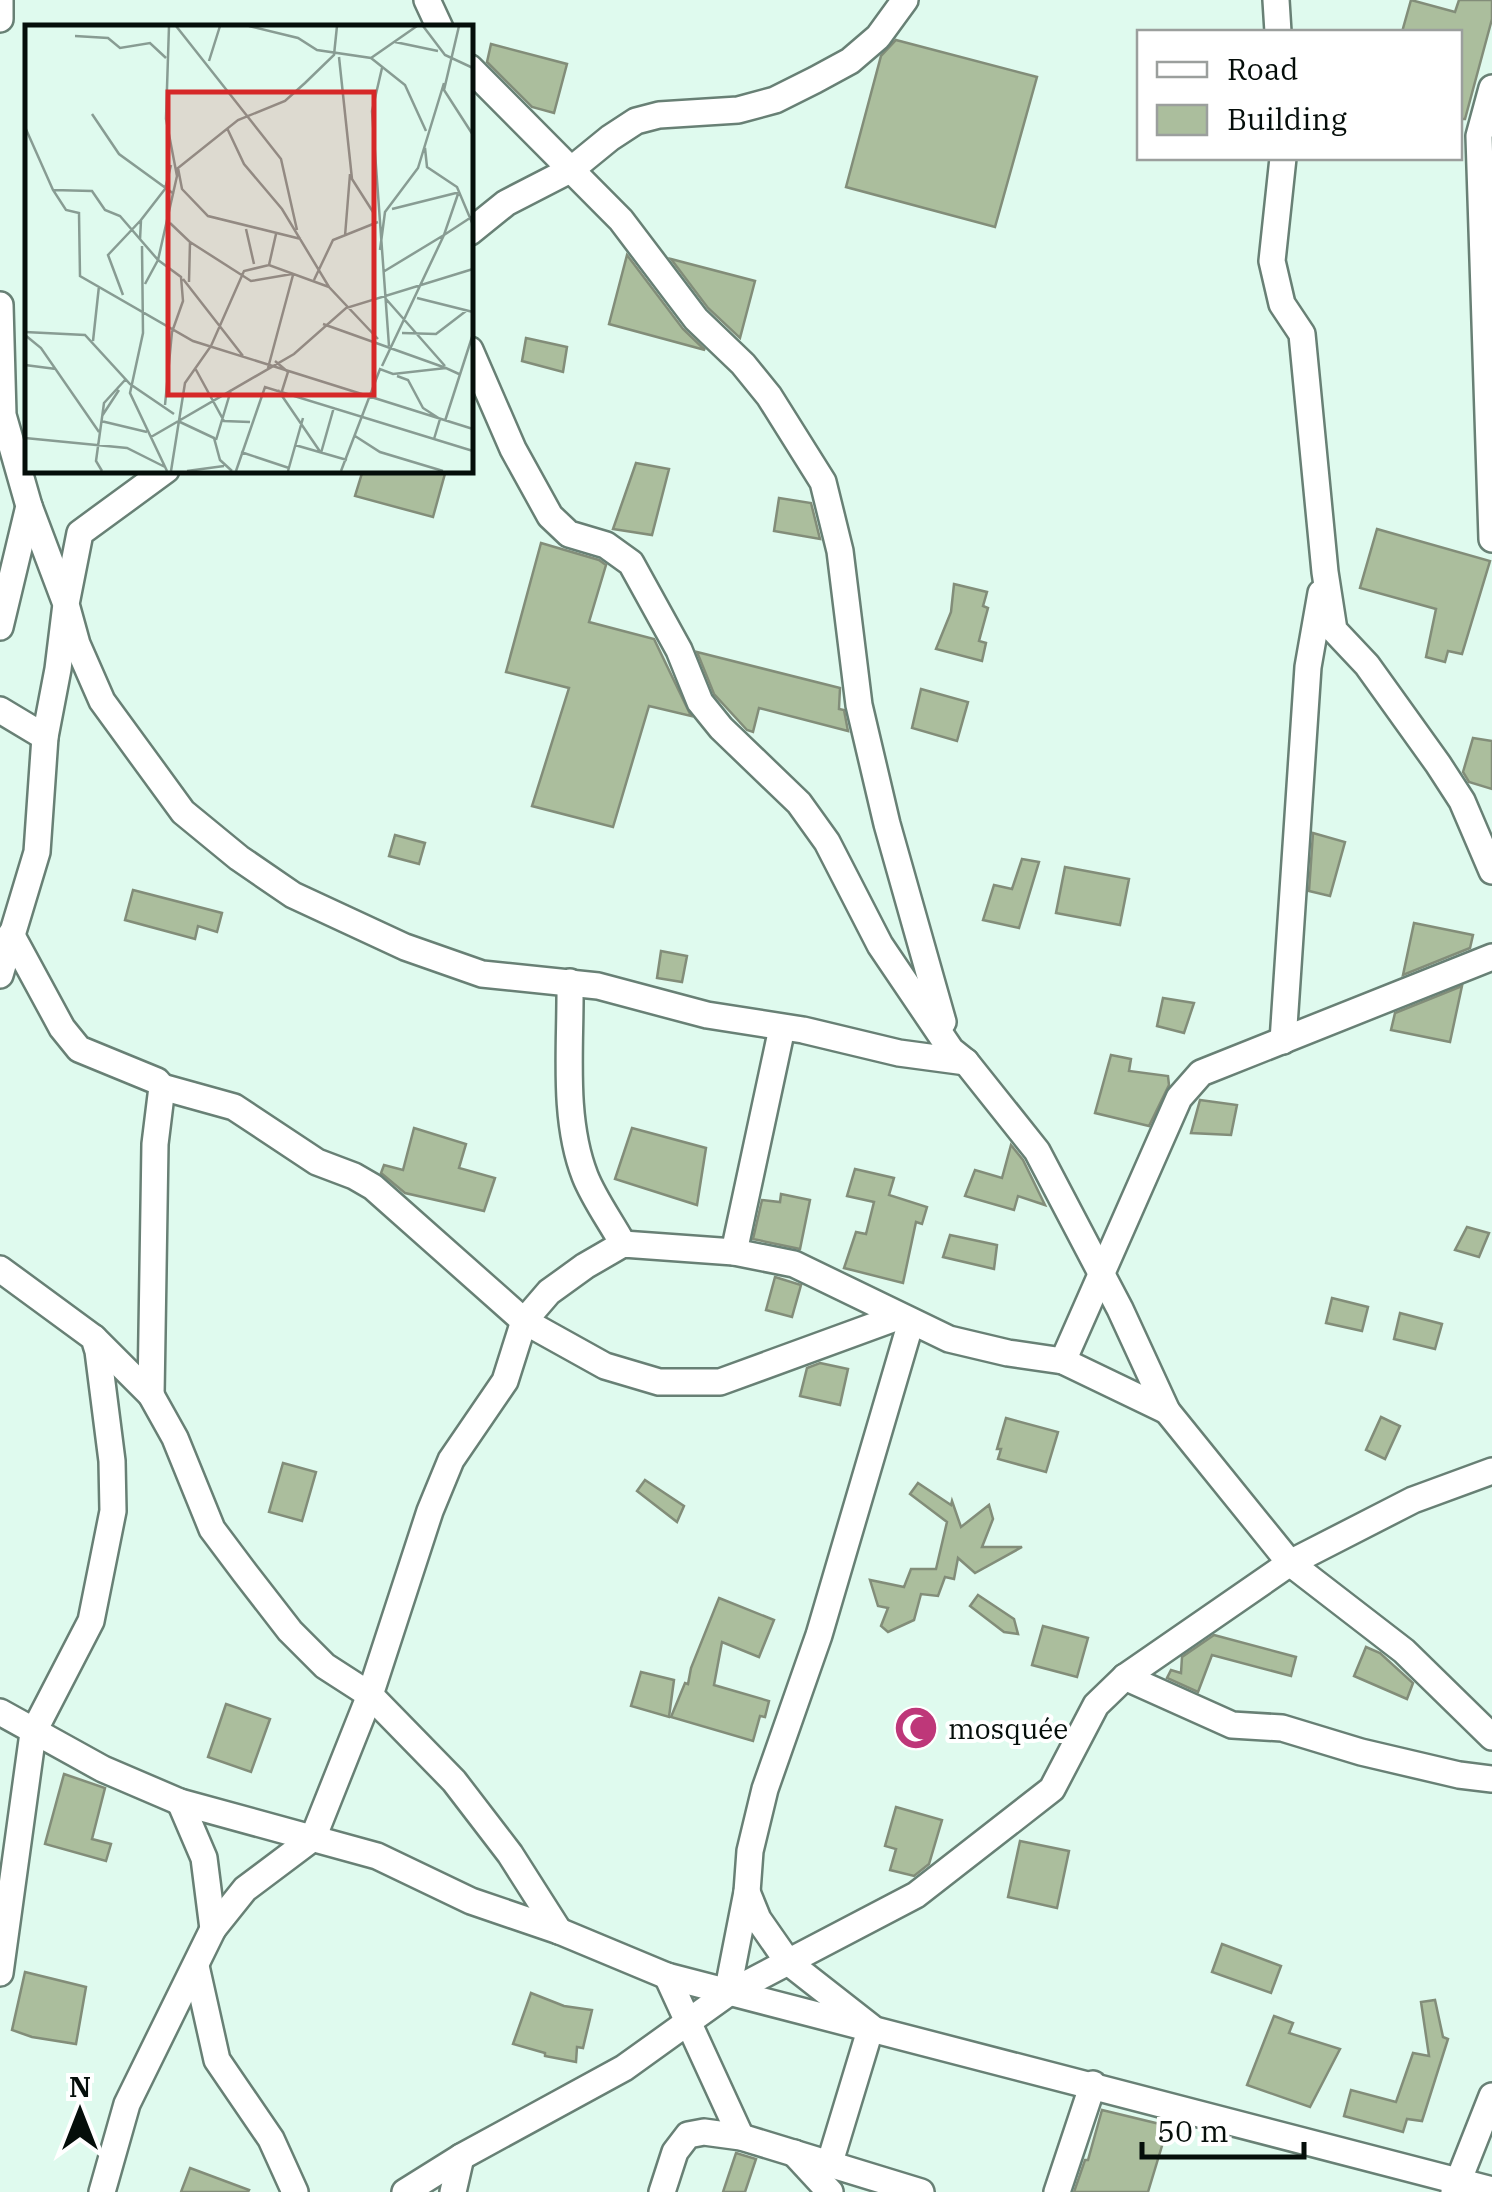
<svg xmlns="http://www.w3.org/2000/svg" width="1492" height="2192" font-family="'IBM Plex Serif',serif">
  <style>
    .building { fill: #abbe9d; stroke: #828d79; stroke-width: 2.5 }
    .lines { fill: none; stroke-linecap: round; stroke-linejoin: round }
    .minor-casing { stroke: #688075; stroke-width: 30 }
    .minor { stroke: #fff; stroke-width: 25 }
    .labels { text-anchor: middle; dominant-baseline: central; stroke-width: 8; stroke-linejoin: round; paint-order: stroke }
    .poi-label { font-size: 28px; fill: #050e0a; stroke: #fff; text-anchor: start }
    .inset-road { fill: none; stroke: #889c93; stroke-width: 2.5 }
    .view { fill: #d62828; fill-opacity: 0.15; stroke: #d62828; stroke-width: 5 }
    .inset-edge { fill: none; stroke: #050e0a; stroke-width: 5 }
  </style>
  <rect width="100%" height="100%" fill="#dffaee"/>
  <!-- building -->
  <g class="building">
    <path d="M1411 0 1455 12 1459 0H1492V19L1465 119H1460V32H1402Z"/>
    <path d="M896 40 1037 77 995 227 846 187 881 56Z"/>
    <path d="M491 44 567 64 554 113 532 107 487 62Z"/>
    <path d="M627 255 683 329 705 350 609 324Z"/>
    <path d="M671 259 755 281 740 338 708 308Z"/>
    <path d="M526 338 567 347 563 372 522 361Z"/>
    <path d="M636 463 669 469 652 535 613 529Z"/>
    <path d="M363 470H446L433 517 355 496Z"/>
    <path d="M779 498 811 503 820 539 774 531Z"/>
    <path d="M1377 529 1490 561 1462 654 1448 651 1445 662 1426 657 1436 609 1360 588Z"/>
    <path d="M541 543 599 560 606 565 589 622 654 639 691 716 649 706 613 827 532 806 569 688 506 672Z"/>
    <path d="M954 584 987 592 983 606 988 608 979 641 986 643 982 661 936 649 951 612Z"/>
    <path d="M697 652 840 688 839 709 844 710 848 731 759 708 753 732 747 730 714 694Z"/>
    <path d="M921 689 968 702 957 741 912 728Z"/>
    <path d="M1473 738 1492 741V789L1469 782 1463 772Z"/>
    <path d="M1313 833 1345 842 1330 896 1309 891Z"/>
    <path d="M395 835 425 843 419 864 389 856Z"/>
    <path d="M1022 859 1039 862 1019 928 983 920 994 885 1012 889Z"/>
    <path d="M1065 867 1129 879 1120 925 1056 913Z"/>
    <path d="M133 890 222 913 217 932 198 926 195 939 125 920Z"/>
    <path d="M1414 923 1473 935 1470 948 1403 975Z"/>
    <path d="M661 951 687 956 682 982 657 978Z"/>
    <path d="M1462 986 1450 1042 1391 1030 1395 1013Z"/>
    <path d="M1163 998 1194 1003 1184 1033 1157 1026Z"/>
    <path d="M1111 1055 1131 1059 1129 1071 1168 1076 1169 1085 1149 1126 1095 1113Z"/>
    <path d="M1200 1100 1237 1105 1231 1135 1191 1133Z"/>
    <path d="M414 1128 466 1144 459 1168 495 1178 484 1211 405 1193 381 1173 384 1165 403 1170Z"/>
    <path d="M632 1128 706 1148 697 1205 615 1179Z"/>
    <path d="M1011 1145 1023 1160 1045 1205 1018 1196 1014 1210 965 1196 975 1170 1002 1178Z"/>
    <path d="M855 1169 894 1178 889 1195 927 1207 922 1224 916 1222 903 1283 844 1268 856 1232 866 1234 874 1202 847 1196Z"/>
    <path d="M781 1194 810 1200 800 1249 753 1239 762 1200 780 1202Z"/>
    <path d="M1467 1227 1489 1233 1479 1257 1455 1250Z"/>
    <path d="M950 1235 997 1245 994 1269 943 1257Z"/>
    <path d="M775 1277 801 1285 792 1317 766 1310Z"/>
    <path d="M1332 1298 1368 1307 1362 1331 1326 1323Z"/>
    <path d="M1400 1313 1442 1324 1435 1349 1394 1339Z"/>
    <path d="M820 1363 848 1369 840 1405 800 1396 807 1368Z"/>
    <path d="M1381 1417 1400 1426 1385 1459 1366 1450Z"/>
    <path d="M1006 1418 1058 1432 1046 1472 998 1459 1001 1449H997Z"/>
    <path d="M283 1463 316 1472 302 1521 269 1512Z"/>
    <path d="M645 1480 684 1506 677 1522 637 1491Z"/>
    <path d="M918 1483 951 1505 952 1501 961 1527 989 1505 993 1519 982 1547H1022L975 1573 958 1558 954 1579 945 1577 938 1596 921 1594 914 1620 888 1632 881 1626 888 1608 878 1606 870 1580 904 1587 911 1569H936L947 1522 910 1494Z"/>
    <path d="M978 1595 1014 1619 1018 1634 1004 1632 970 1606Z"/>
    <path d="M719 1598 774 1620 759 1657 722 1642 714 1685 769 1701 765 1717 760 1716 753 1741 671 1717 685 1683 688 1684 691 1668Z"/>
    <path d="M1043 1626 1088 1638 1077 1677 1032 1665Z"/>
    <path d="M1214 1635 1296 1657 1291 1676 1212 1655 1198 1692 1167 1678 1171 1670 1181 1673 1182 1657Z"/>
    <path d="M1366 1647 1380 1653 1413 1683 1407 1699 1354 1676Z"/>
    <path d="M641 1672 674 1680 669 1717 631 1706Z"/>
    <path d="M226 1704 270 1719 251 1772 208 1757Z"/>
    <path d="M64 1774 105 1788 92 1839 111 1844 106 1861 45 1844Z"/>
    <path d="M896 1807 942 1820 929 1864 914 1876 890 1870 896 1849 885 1846Z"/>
    <path d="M1020 1841 1069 1851 1057 1908 1008 1897Z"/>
    <path d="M1222 1944 1281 1966 1271 1993 1212 1972Z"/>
    <path d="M25 1972 86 1987 76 2044 32 2037 12 2030Z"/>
    <path d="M531 1993 564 2006 592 2010 583 2048 577 2047 576 2062 545 2056V2053L513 2044Z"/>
    <path d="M1435 2000 1443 2037 1448 2039 1422 2121 1407 2119 1403 2132 1344 2116 1351 2090 1396 2102 1413 2053 1429 2056 1421 2002Z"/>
    <path d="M1274 2016 1293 2023 1289 2033 1340 2049 1310 2107 1247 2085Z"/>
    <path d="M1102 2110 1168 2126 1148 2192H1074L1085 2160H1088Z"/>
    <path d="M736 2153 756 2159 745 2192H723Z"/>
    <path d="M190 2168 249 2190 248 2192H181Z"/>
  </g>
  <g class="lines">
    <!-- minor casing -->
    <g class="minor-casing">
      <g id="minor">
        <path d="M427 0 440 28"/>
        <path d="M1276 0 1278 32"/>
        <path d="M0 19V0"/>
        <path d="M470 68 621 220 696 319 743 364 769 396 823 482 840 551 859 705 887 824 943 1022"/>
        <path d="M1492 88 1479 136 1492 539"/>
        <path d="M1283 158 1272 261 1282 304 1302 334 1325 572 1334 630 1367 665 1438 764 1462 801 1492 871"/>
        <path d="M470 232 506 203 572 169 610 138 636 121 659 115 738 110 775 100 815 80 850 61 878 37 905 0"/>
        <path d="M0 305 3 415 29 506 66 604 58 669 45 737 37 852 0 975"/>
        <path d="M470 350 513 449 550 516 569 534 606 545 631 563 679 650 700 702 721 728 799 803 827 842 880 945 951 1050 966 1062 1037 1151 1120 1309 1167 1411 1290 1563 1404 1651 1492 1737"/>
        <path d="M166 470 80 533 66 604 77 644 102 701 183 812 239 858 293 895 405 947 482 974 598 986 707 1015 803 1030 899 1053 966 1062"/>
        <path d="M0 627 29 506"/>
        <path d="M0 710 45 737"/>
        <path d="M11 934 62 1028 79 1049 157 1081 162 1087 155 1144 151 1395"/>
        <path d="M570 982C571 1045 562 1117 585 1176 594 1199 611 1222 623 1244"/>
        <path d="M1283 1041 1308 667 1321 593"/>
        <path d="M162 1087 234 1107 317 1162 354 1176 373 1187 524 1321 605 1366 659 1382H720L898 1317"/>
        <path d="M734 1252 782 1028"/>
        <path d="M0 1269 94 1338 98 1351 112 1461 113 1511 91 1621 33 1733 0 1973"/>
        <path d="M94 1338 151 1395 175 1438 212 1529 245 1573 290 1631 325 1666 370 1695 454 1781 510 1854 559 1931"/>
        <path d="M1063 1361 1179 1098 1201 1073 1492 957"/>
        <path d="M1125 1677 1232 1725 1282 1728 1361 1752 1459 1775 1492 1779"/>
        <path d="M0 1712 103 1769 180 1802 377 1856 471 1901 559 1931 667 1976 1492 2190"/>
        <path d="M180 1802 204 1858 213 1929"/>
        <path d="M747 1892 758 1919 788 1962 871 2027 830 2162"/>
        <path d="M196 1966 217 2060 271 2139 295 2192"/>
        <path d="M667 1976 741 2137"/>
        <path d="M727 1994 747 1892 750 1851 765 1789 819 1635 911 1322"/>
        <path d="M794 2153 830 2192"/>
        <path d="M102 2192 127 2104 213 1929 245 1889 313 1838 370 1695 430 1511 451 1460 505 1381 524 1321 549 1292 585 1266 623 1244 734 1252 794 1264 949 1339 1008 1353 1063 1361 1167 1411"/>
        <path d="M405 2192 461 2157 624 2068 727 1994 916 1895 1052 1789 1096 1705 1125 1677 1290 1563 1413 1500 1492 1471"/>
        <path d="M453 2192 461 2157"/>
        <path d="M662 2192 675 2152 688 2135 704 2132 741 2137 921 2192"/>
        <path d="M1057 2192 1093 2084"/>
        <path d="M1454 2192 1492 2096"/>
      </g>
    </g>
    <!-- minor -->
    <use href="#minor" class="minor"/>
  </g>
  <!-- icons -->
  <defs>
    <g id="mosque-disc" transform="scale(2.25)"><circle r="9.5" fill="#be3779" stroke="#fff"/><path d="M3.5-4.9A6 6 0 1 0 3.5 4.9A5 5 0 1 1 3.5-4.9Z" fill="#fff"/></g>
  </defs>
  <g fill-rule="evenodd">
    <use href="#mosque-disc" x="916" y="1728"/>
  </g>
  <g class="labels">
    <!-- poi labels -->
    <g class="poi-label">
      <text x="948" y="1728">mosquée</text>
    </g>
  </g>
  <!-- overview -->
  <g transform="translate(25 25)">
    <rect width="448" height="448" fill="#dffaee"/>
    <path class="inset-road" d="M151 1 256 134 272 205M224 1 273 13 292 25 346 33 380 60 401 106M398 1 420 30 448 43M434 1 419 65 448 110M50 11 83 13 95 23 125 18 141 33M370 17 413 26M314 32 327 154 348 187M346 33 392 1M184 36 195 1M357 43 347 86 364 321M67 89 94 129 149 169M0 102 28 165 41 185 54 188 55 251 168 316 448 404M202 103 219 139 257 184 304 262 353 314M400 123 402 142 432 162 448 200M28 165 67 166 80 185 95 191 133 235 120 259M367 184 435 167M145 198 165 217 164 257M221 204 229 239M320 211 325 149M276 214 183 191 157 164 153 143 213 95 260 76 280 58 309 30 312 1M115 215 116 195 140 164 146 140M165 217 226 256 267 249M117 221 118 308 105 368 142 446M355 225 360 187 393 143 419 58M244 240 251 209M358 247 419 210 433 169M158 254 218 331M289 255 308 215 353 197M98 270 83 230 116 195M392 273 448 287M361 274 420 341M298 299 421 343M0 307 60 310 105 359 149 389M377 308 411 309 441 286M0 310 16 323 74 407M68 316 74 261M250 336 263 347 257 366M0 340 31 344M357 341 419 210 448 191M170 343 199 396 225 397M243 343 268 250M372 351 383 355 398 383 415 394 409 414M253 365 296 428M140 380 147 307 158 276 156 252 133 235 152 151 141 94 144 1M77 391 94 365M76 396 122 407M420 396 448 309M155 397 189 413 195 435 207 446M330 411 355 427 418 446M126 412 269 329 321 283 448 244M0 413 102 423 140 442M191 415 206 365M270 420 322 435M216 427 264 443M296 428 309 382M77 446 71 436 79 378 100 355M146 446 160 358 186 321 219 246 244 240 304 262M162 446 199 441M211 446 240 362 448 426M263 446 278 393M316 446 355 344 368 349 421 343 434 349"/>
    <path class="view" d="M143 67H349V370H143Z"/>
    <rect width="448" height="448" class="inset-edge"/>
  </g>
  <!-- legend -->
  <rect x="1137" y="30" width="325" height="130" fill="#ffffff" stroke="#9b9f9d" stroke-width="2.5"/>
  <rect x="1157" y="62" width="50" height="15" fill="#ffffff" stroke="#9b9f9d" stroke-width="2.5"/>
  <text x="1227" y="80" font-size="30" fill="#050e0a">Road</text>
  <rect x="1157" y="105" width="50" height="30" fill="#abbe9d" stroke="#9b9f9d" stroke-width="2.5"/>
  <text x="1227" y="130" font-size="30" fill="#050e0a">Building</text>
  <!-- north arrow -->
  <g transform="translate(80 2112)" stroke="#ffffff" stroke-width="8" paint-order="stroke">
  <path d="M0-8L18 38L0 25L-18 38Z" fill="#050e0a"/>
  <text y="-15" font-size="28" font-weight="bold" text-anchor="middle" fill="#050e0a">N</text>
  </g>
  <!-- scale -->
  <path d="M1142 2142v15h162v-15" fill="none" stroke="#050e0a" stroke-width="5"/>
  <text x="1157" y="2142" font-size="30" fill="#050e0a" stroke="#ffffff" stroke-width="8" paint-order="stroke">50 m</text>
</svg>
